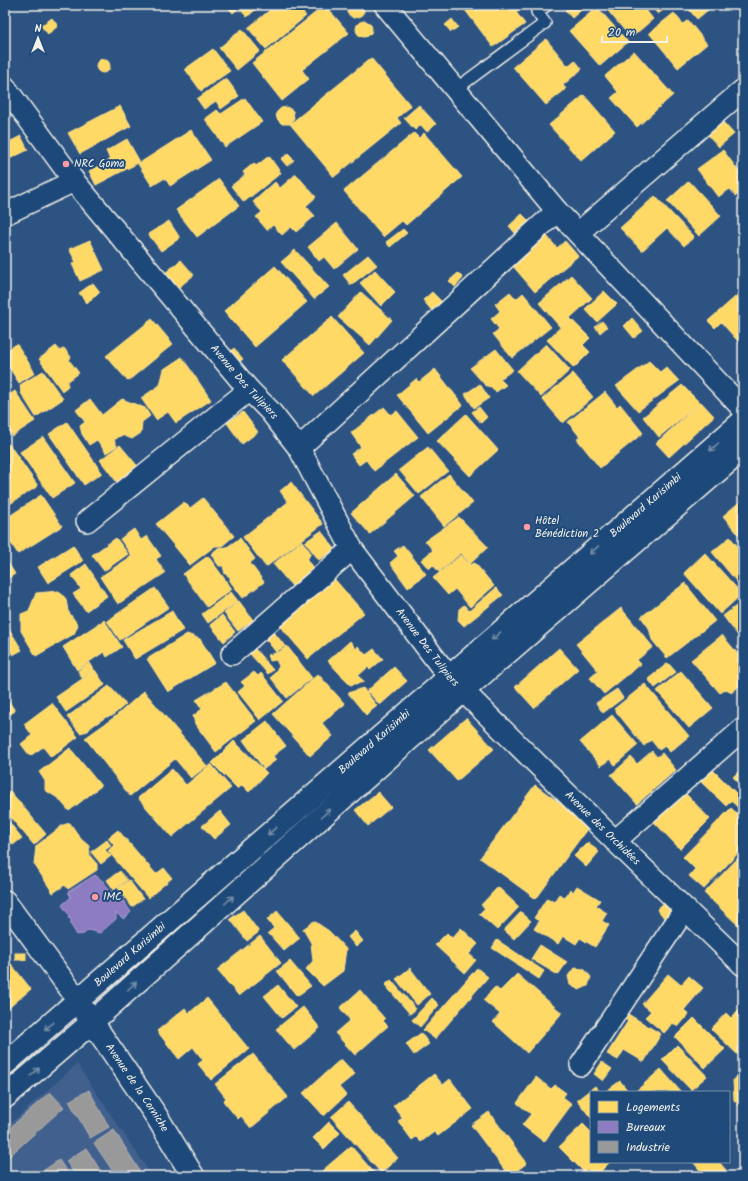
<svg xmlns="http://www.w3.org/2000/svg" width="748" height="1181" font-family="Kalam,sans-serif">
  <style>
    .built { fill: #42608e }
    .homes { fill: #ffd966; stroke: #fce08d }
    .offices { fill: #8e7cc3; stroke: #ad9fce }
    .industry { fill: #999; stroke: #b4b3b1 }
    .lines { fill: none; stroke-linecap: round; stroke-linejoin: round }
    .service-casing { stroke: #f4f1e8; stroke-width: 14 }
    .minor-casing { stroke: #f4f1e8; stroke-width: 24 }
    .tertiary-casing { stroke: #f4f1e8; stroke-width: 25 }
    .service { stroke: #1f4a7a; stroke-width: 11 }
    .minor { stroke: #1f4a7a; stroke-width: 21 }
    .tertiary { stroke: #1f4a7a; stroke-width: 22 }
    .oneway { stroke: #748da6 }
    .poi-dot { fill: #ff9aa2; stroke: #1f4a7a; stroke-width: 1.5 }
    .labels { text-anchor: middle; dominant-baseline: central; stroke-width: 4; stroke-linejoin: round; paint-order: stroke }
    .poi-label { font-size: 11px; fill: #f4f1e8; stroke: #1f4a7a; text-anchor: start }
    .street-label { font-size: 11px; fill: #f4f1e8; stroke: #1f4a7a }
  </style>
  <rect width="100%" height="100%" fill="#2d5382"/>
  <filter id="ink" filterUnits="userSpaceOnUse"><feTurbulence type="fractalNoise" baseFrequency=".025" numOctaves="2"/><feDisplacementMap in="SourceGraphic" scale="8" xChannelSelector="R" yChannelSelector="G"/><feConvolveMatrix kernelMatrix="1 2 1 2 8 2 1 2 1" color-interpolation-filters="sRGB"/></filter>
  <g filter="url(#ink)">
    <!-- built -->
    <path class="built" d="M77 1064 152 1176H5V1128Z"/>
    <!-- homes -->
    <g class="homes">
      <path d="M226 5H261L247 17 239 8 233 13Z"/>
      <path d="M276 5H297L306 16 266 49 248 28Z"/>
      <path d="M325 5 349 33 302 70 309 79 282 101 252 63Z"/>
      <path d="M348 5H363L364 12 360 17 353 18 347 13V7Z"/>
      <path d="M454 5H466L458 11Z"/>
      <path d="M472 5H522L523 7 516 12 525 24 493 47 465 10Z"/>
      <path d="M571 5H587L572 18 565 10Z"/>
      <path d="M603 5H642L653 19 631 38Z"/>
      <path d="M649 5H669L658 14Z"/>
      <path d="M685 5H714L697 19Z"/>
      <path d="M597 7 628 42 600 66 569 31Z"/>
      <path d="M674 13 683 24 688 20 707 44 678 68 649 33Z"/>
      <path d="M52 18 58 26 48 34 41 26Z"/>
      <path d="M452 19 458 27 451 32 445 25Z"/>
      <circle cx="364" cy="29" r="8"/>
      <path d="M242 29 260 51 237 70 219 48Z"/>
      <path d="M546 39 568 66 575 60 582 69 563 85 566 89 546 105 513 67Z"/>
      <path d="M213 49 230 71 201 91 185 69Z"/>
      <path d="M634 51 673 95 637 127 611 98 618 92 605 76Z"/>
      <path d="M371 58 411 106 397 118 401 123 334 177 290 124Z"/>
      <circle cx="103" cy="66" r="7"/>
      <path d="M226 78 239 96 221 109 216 101 204 109 197 99Z"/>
      <path d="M584 95 615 131 581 161 549 125Z"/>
      <path d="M245 98 262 122 225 147 205 119 217 110 221 114Z"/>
      <path d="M419 105 436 124 427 132 421 125 415 130 404 118Z"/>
      <path d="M120 106 131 126 80 154 68 133Z"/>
      <path d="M287 107 293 111 294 118 290 124H282L277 119 276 113 281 108Z"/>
      <path d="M722 121 734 134 719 147 707 134Z"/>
      <path d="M191 130 211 160 170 186 165 178 152 186 138 164Z"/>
      <path d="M414 133 419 138 424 133 462 177 406 225 402 221 383 237 344 191Z"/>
      <path d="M21 136 28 150 5 161V144Z"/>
      <path d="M127 139 140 162 96 185 89 171 110 160 106 151Z"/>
      <path d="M723 150 743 177V191L736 196 730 189 718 197 697 169Z"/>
      <path d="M288 154 294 160 287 166 281 159Z"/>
      <path d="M269 156 281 173 244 202 231 186 245 175 243 172 254 163 256 166Z"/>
      <path d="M296 174 316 197 306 206 315 216 296 232 291 227 282 235 273 225 267 230 256 217 262 212 253 202 275 182 280 188Z"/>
      <path d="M219 179 239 206 197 237 176 210Z"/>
      <path d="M689 181 721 216 699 236 667 201Z"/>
      <path d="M655 196 694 237 684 246 667 228 642 251 620 228Z"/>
      <path d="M522 214 529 221 515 233 509 226Z"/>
      <path d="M169 221 180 238 161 251 148 234Z"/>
      <path d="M337 223 358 249 334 269 324 257 319 261 308 247Z"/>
      <path d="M403 229 407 233 390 247 386 242Z"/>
      <path d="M547 236 557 248 565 241 578 256 535 292 512 265Z"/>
      <path d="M90 240 104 270 80 281 72 264 76 262 69 249Z"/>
      <path d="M295 250 329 287 314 299 281 262Z"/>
      <path d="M368 255 377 265 351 285 343 275Z"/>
      <path d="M181 260 194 275 178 288 165 273Z"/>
      <path d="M275 266 307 302 255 347 224 311Z"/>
      <path d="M375 270 395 292 381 306 360 283Z"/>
      <path d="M458 273 463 278 455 287 449 281Z"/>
      <path d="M571 275 592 298 560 327 539 303Z"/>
      <path d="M93 283 100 292 87 303 79 293Z"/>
      <path d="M743 290V347L721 322 715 328 708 321Z"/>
      <path d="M604 291 617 304 597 322 585 309Z"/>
      <path d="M361 292 392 320 370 345 338 317Z"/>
      <path d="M432 292 442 302 432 311 423 300Z"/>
      <path d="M510 292 516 299 523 293 551 327 512 358 493 334 499 329 491 319 500 311 495 304Z"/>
      <path d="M332 317 364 353 314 396 282 360Z"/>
      <path d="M570 318 590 338 583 345 590 352 574 368 547 340Z"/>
      <path d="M632 318 643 331 634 338 624 326Z"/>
      <path d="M152 319 173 344 128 381 106 356Z"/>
      <path d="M602 321 607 327 600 333 595 327Z"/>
      <path d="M17 344 35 373 19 383 5 361V351Z"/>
      <path d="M546 344 570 370 541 397 517 371Z"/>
      <path d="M56 346 60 351 64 348 71 357 69 360 79 373 67 382 68 386 62 391 39 359Z"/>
      <path d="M234 348 243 359 236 365 227 354Z"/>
      <path d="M496 349 513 370 500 379 506 385 496 392 490 387 485 385 470 368Z"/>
      <path d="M182 357 211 400 176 423 168 412 156 420 141 398 160 385 164 369Z"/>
      <path d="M649 361 660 372 666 367 679 381 638 411 616 386Z"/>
      <path d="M435 369 463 405 428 433 397 395 416 379 419 382Z"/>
      <path d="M43 371 63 399 36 417 21 393 20 385Z"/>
      <path d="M573 373 593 397 563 423 542 399Z"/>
      <path d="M480 384 489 398 474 408 465 394Z"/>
      <path d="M682 385 700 403 659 437 643 417Z"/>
      <path d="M15 391 35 421 12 436 5 426V398Z"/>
      <path d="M605 392 617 407 620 404 643 433 600 468 577 439 580 437 568 422Z"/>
      <path d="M90 399 102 415 122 399 145 408 150 416 142 422 141 433 132 439 122 435 114 440 117 446 106 453 97 440 89 445 82 434 80 426 85 422 76 410Z"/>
      <path d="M701 402 714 416 669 457 656 443Z"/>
      <path d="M384 407 391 415 397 411 418 437 374 471 366 460 359 465 351 454 361 447 351 433Z"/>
      <path d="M479 407 487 417 481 423 472 412Z"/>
      <path d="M243 412 258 432 242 444 227 423Z"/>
      <path d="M466 414 498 450 470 476 437 441Z"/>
      <path d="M67 422 102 473 84 485 49 434Z"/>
      <path d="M43 437 75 483 52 498 20 452Z"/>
      <path d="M9 444 38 486 5 507V447Z"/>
      <path d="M120 445 140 469 119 485 100 460Z"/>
      <path d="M428 447 448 471 419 494 399 470Z"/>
      <path d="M396 474 415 496 370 534 351 513Z"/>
      <path d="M449 474 473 503 444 526 421 497Z"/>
      <path d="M291 482 323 524 266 567 243 537 288 502 280 491Z"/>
      <path d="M41 495 62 526 18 554 5 534V519Z"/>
      <path d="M203 498 234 536 222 546H215L190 565 156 524 184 502 190 508Z"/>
      <path d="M743 499V540L723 516Z"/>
      <path d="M459 517 488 547 470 564 461 553 439 572 433 565 429 569 421 560 433 550 425 541Z"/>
      <path d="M134 529 141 540 147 536 161 556 156 559 165 573 118 604 100 577 132 556 120 539Z"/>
      <path d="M321 531 335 549 319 560 305 542Z"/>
      <path d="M730 537 743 553 742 588 712 552Z"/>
      <path d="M116 538 128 554 104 571 92 555Z"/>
      <path d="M240 538 255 559 250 563 264 582 243 598 230 581V577L225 574 223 566H219L211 554 218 548 227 547Z"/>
      <path d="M302 541 311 553 307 560 314 569 292 586 273 564Z"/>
      <path d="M73 545 83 561 48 583 38 567Z"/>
      <path d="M403 545 426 574 408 588 390 563 398 556 394 551Z"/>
      <path d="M705 553 742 594 720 614 684 573Z"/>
      <path d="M461 555 470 565 475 563 494 586 470 607 455 589 448 595 433 578Z"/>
      <path d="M208 556 232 589 207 607 183 574Z"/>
      <path d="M5 558 15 574 5 580Z"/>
      <path d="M86 564 107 596 86 611 73 594 81 589 71 575Z"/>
      <path d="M331 575 364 613 308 659 276 621Z"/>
      <path d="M685 583 715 621 667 658 652 640 649 628 641 617Z"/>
      <path d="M155 588 169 607 120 640 107 621Z"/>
      <path d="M496 588 503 595 464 626 458 620 459 609 464 605 469 611Z"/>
      <path d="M59 591 66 599 68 611 78 625 74 634 36 656 21 631V614L29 611 36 593Z"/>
      <path d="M231 592 238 601 208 623 202 614Z"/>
      <path d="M239 601 253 620 238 631 224 613Z"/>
      <path d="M740 603 743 607V642L723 616Z"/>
      <path d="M621 608 653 647 637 660 641 664 604 694 590 678 598 671 576 644Z"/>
      <path d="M172 611 183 630 135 659 123 640Z"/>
      <path d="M222 615 235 632 224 642 210 625Z"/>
      <path d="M104 620 122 647 107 657 104 652 77 670 63 647Z"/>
      <path d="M5 622 22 650 13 655 8 647 5 649Z"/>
      <path d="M273 631 285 646 276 652 264 637Z"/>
      <path d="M187 634 200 639 215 663 168 692 147 659Z"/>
      <path d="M722 635 743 660V675L741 676 743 679V683L731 693 727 689 720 693 691 660Z"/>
      <path d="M350 641 356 649 358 646 366 655 374 649 383 659 370 670 368 667 358 676 365 682 350 685 328 661Z"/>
      <path d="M287 646 312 678 287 698 271 678 279 666 276 660 270 661 268 655 279 652Z"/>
      <path d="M559 648 578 669 534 708 515 687Z"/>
      <path d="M255 649 273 670 268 674 250 654Z"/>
      <path d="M5 663 9 670 5 672Z"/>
      <path d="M89 663 94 670 82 678 78 671Z"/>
      <path d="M668 663 676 672 655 688 648 679Z"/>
      <path d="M394 667 407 681 380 705 367 691Z"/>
      <path d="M95 670 105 685 66 712 56 697Z"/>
      <path d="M681 671 713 708 689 728 657 691Z"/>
      <path d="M254 672 258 676 261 673 283 701 260 720 238 692 245 686 241 682Z"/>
      <path d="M318 674 345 704 322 723 333 736 310 756 273 714Z"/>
      <path d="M226 682 256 721 216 752 195 724 193 716 202 709 196 700Z"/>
      <path d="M645 684 689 736 670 752 665 746 659 750 651 740 644 746 614 709Z"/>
      <path d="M109 686 126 704 112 716 106 717 91 727 88 731 80 733 67 717Z"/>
      <path d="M363 688 377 706 366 715 348 693Z"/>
      <path d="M617 689 623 698 603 713 596 703Z"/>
      <path d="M743 689V699L739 693Z"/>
      <path d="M144 691 207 766 191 778 175 759 130 796 85 738 116 716Z"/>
      <path d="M5 695 15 711 5 718Z"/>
      <path d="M52 703 78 737 51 757 43 747 30 756 21 744 32 735 24 724Z"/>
      <path d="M612 715 638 745 615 765 610 759 601 766 580 742Z"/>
      <path d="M466 718 494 749 457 781 429 750Z"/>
      <path d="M267 721 286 746 273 756 276 760 264 769 243 740Z"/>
      <path d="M5 740 11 747 6 751 5 750Z"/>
      <path d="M234 741 267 773 249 792 242 785 238 789 212 763Z"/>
      <path d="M70 748 101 786 69 811 59 799 45 790V781L39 772Z"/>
      <path d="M652 751 657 757 662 753 676 770 637 804 611 775 631 757 637 764Z"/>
      <path d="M211 764 231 788 172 837 138 798 172 769 186 785Z"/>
      <path d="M743 767V787L733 777Z"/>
      <path d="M712 769 743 800V812L731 801 726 806 700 781Z"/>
      <path d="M535 785 590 825 536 899 480 858Z"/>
      <path d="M10 791 46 834 34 845 5 811V795Z"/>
      <path d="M378 792 391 807 368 826 355 810Z"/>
      <path d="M685 793 710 819 680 849 654 822Z"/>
      <path d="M731 808 743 819V848L704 889 689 876 695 869 683 857Z"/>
      <path d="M220 811 231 825 214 839 202 826Z"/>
      <path d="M5 817 22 838 13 845 5 835Z"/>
      <path d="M70 823 81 839 89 846 90 856 97 864V870L68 889 65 885 53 893 34 864 36 846 63 825Z"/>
      <path d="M118 830 156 874 164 868 172 878 148 898 108 851 114 845 108 838Z"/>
      <path d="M5 840 9 845 5 848Z"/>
      <path d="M107 840 111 846 105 850 111 856 101 864 91 852Z"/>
      <path d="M588 842 599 852 586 867 574 856Z"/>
      <path d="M743 853V924L740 927 704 893Z"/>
      <path d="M120 871 127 880 114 890 107 880Z"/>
      <path d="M129 880 143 899 132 907 118 888Z"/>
      <path d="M577 886 600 900 596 906 607 913 602 921 609 925 595 947 580 938 576 944 563 936 558 944 534 929 539 921 534 918 547 898 554 902 559 894 565 898 570 889 573 892Z"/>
      <path d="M498 887 519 907 497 930 479 914 485 908 481 905Z"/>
      <path d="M664 903 672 913 665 919 657 909Z"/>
      <path d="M243 910 259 932 247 941 230 919Z"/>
      <path d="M277 911 300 938 284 951 268 933 274 928 267 920Z"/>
      <path d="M521 912 531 921 514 939 504 930Z"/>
      <path d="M314 921 329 931 346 949 343 971 323 986 306 969 313 961 311 943 303 929Z"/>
      <path d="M461 928 478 944 469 954 476 960 465 973 435 945 447 933 452 938Z"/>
      <path d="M355 931 363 941 356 947 348 937Z"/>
      <path d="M260 936 281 963 239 996 217 970Z"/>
      <path d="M497 940 544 971 539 979 492 948Z"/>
      <path d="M540 945 567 962 558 975 531 959Z"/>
      <rect x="15" y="953" width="11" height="7"/>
      <path d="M8 960 31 989 5 1011V963Z"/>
      <path d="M290 961 311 986 297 996 277 971Z"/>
      <path d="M410 968 430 994 417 1005 396 979Z"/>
      <path d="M477 968 488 977 435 1039 423 1030Z"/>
      <path d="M574 968 584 969 591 977 588 986 579 990 570 985 568 976Z"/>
      <path d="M517 974 562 1013 527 1053 493 1022 500 1014 483 1000 495 987 500 991Z"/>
      <path d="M668 974 681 985 689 976 703 988 684 1010 689 1014 678 1027 673 1023 664 1033 645 1017 651 1011 642 1004Z"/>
      <path d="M391 980 416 1009 410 1014 385 985Z"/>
      <path d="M278 985 296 1007 282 1018 264 996Z"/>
      <path d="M360 990 385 1019 383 1021 388 1026 355 1055 335 1033 350 1020 340 1008Z"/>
      <path d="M633 993 639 997 628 1014 661 1034 644 1062 624 1050 618 1060 607 1054 628 1021 619 1016Z"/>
      <path d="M207 998 249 1049 211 1080 198 1064 203 1060 193 1047 179 1059 157 1031 185 1008 189 1013Z"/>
      <path d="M432 998 439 1005 420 1027 412 1020Z"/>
      <path d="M743 1005V1049L738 1055 711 1029 726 1013 731 1018Z"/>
      <path d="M303 1007 320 1028 294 1050 276 1029Z"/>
      <path d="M694 1018 725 1049 705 1068 675 1037Z"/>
      <path d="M421 1033 429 1044 414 1055 406 1044Z"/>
      <path d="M677 1045 707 1076 691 1090 662 1060Z"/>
      <path d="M253 1054 288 1097 251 1128 241 1116 238 1119 223 1101 226 1098 215 1084Z"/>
      <path d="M341 1059 355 1074 339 1087 346 1095 324 1116 303 1093Z"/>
      <path d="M602 1062 612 1069 603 1081 594 1074Z"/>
      <path d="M743 1067V1110L734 1100 733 1080Z"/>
      <path d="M661 1069 681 1092H637L636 1091Z"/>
      <path d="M434 1074 443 1085 450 1079 473 1109 438 1136 434 1132 421 1142 416 1137 412 1140 398 1121 403 1118 393 1106Z"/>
      <path d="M536 1077 551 1089 555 1085 566 1093 563 1097 572 1104 544 1142 522 1125 531 1114 517 1103Z"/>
      <path d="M620 1081 629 1092H605Z"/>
      <path d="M595 1086 600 1092H591V1118L577 1100Z"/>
      <path d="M348 1102 398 1158 381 1173 331 1117Z"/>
      <path d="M489 1112 527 1163 510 1176H509L471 1125Z"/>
      <path d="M329 1122 340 1133 324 1149 313 1138Z"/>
      <path d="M583 1124 591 1132V1162H610L596 1176 587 1169 584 1172 559 1147Z"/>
      <path d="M351 1146 377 1176H316Z"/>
      <path d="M693 1162H719L726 1170 719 1176H705Z"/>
    </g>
    <!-- offices -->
    <path class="offices" d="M95 875 104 882 110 891 118 893 131 912 124 919 116 913V919L100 933 88 930 84 934 77 935 71 925V919L68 918 69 915 62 905 71 897 68 892Z"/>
    <!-- industry -->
    <g class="industry">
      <path d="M89 1090 109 1127 90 1138 69 1101Z"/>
      <path d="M50 1092 64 1107 5 1160V1132Z"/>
      <path d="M114 1130 143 1176H116L94 1143Z"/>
      <path d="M86 1148 104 1176H76L66 1161Z"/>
      <path d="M59 1160 70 1176H42L40 1173Z"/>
    </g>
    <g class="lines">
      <!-- service casing -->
      <g class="service-casing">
        <path id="service" d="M456 89 545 23 537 12 547 5"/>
      </g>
      <!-- minor casing -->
      <g class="minor-casing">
        <g id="minor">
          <path d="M385 5 557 211 743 409"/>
          <path id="s1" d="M5 87 74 181 249 390 270 411 299 448 352 549 449 677 615 841 743 965"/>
          <path d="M5 214 74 181"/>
          <path d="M578 233 743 90"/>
          <path d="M299 448 557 211"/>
          <path d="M87 521 249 390"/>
          <path d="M232 654 352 549"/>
          <path d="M615 841 743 729"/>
          <path d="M5 901 78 1000"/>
          <path d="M581 1065 685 909"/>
        </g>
      </g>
      <!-- tertiary casing -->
      <g class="tertiary-casing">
        <g id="tertiary">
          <path id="s2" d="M84 1010 157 1117 193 1176"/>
          <path id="s3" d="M5 1064 743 421"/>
          <path d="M5 1097 92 1022 463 691 743 449"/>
        </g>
      </g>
      <!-- service -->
      <use href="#service" class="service"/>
      <!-- minor -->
      <use href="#minor" class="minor"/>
      <!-- tertiary -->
      <use href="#tertiary" class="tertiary"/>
    </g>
    <!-- one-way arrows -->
    <defs><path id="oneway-shaft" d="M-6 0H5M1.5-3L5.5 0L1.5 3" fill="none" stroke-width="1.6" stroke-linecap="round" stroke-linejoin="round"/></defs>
    <g class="oneway">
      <use href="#oneway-shaft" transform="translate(714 447) rotate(139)"/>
      <use href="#oneway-shaft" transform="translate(594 550) rotate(139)"/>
      <use href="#oneway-shaft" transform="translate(496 636) rotate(139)"/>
      <use href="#oneway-shaft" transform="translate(326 813) rotate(-42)"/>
      <use href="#oneway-shaft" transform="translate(272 831) rotate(139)"/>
      <use href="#oneway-shaft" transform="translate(229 900) rotate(-42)"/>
      <use href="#oneway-shaft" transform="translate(132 986) rotate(-42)"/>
      <use href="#oneway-shaft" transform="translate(49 1026) rotate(139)"/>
      <use href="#oneway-shaft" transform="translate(35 1072) rotate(-41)"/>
    </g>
  </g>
  <!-- markers -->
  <g class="poi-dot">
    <circle cx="66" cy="164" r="4"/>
    <circle cx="527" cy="527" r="4"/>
    <circle cx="95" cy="897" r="4"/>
  </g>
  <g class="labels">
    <!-- poi labels -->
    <g class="poi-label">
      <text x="74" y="164">NRC Goma</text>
      <text x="535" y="521">Hôtel<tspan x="535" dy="13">Bénédiction 2</tspan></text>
      <text x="103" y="897">IMC</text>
    </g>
    <!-- street labels -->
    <g class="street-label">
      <text stroke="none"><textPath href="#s1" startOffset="380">Avenue Des Tulipiers</textPath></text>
      <text stroke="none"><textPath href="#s3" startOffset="850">Boulevard Karisimbi</textPath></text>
      <text stroke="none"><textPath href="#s1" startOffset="704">Avenue Des Tulipiers</textPath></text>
      <text stroke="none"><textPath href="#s3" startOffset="490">Boulevard Karisimbi</textPath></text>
      <text stroke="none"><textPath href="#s1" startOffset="956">Avenue des Orchidées</textPath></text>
      <text stroke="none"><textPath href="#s3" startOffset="166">Boulevard Karisimbi</textPath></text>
      <text stroke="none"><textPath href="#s2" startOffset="94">Avenue de la Corniche</textPath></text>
    </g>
  </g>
  <!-- margin -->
  <rect width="748" height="1181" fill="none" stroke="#1f4a7a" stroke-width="20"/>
  <rect x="10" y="10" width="728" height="1161" fill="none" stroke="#f4f1e8" stroke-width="1.5" filter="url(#ink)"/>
  <!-- legend -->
  <rect x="590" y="1091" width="140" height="72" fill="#1f4a7a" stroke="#748da6"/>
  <rect x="598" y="1101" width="20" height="12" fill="#ffd966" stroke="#748da6"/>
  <text x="626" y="1111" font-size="12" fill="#f4f1e8">Logements</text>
  <rect x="598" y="1121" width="20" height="12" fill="#8e7cc3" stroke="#748da6"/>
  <text x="626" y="1131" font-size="12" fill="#f4f1e8">Bureaux</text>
  <rect x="598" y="1141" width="20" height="12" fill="#999999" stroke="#748da6"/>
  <text x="626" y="1151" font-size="12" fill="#f4f1e8">Industrie</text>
  <!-- north arrow -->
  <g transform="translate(38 38)" stroke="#1f4a7a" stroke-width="3" paint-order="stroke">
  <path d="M0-3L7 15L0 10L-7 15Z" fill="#f4f1e8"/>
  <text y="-6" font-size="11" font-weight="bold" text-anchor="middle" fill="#f4f1e8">N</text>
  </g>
  <!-- scale -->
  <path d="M602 36v6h65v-6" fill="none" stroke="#f4f1e8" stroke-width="2"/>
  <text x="608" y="36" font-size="12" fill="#f4f1e8" stroke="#1f4a7a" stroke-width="3" paint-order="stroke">20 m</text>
</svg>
